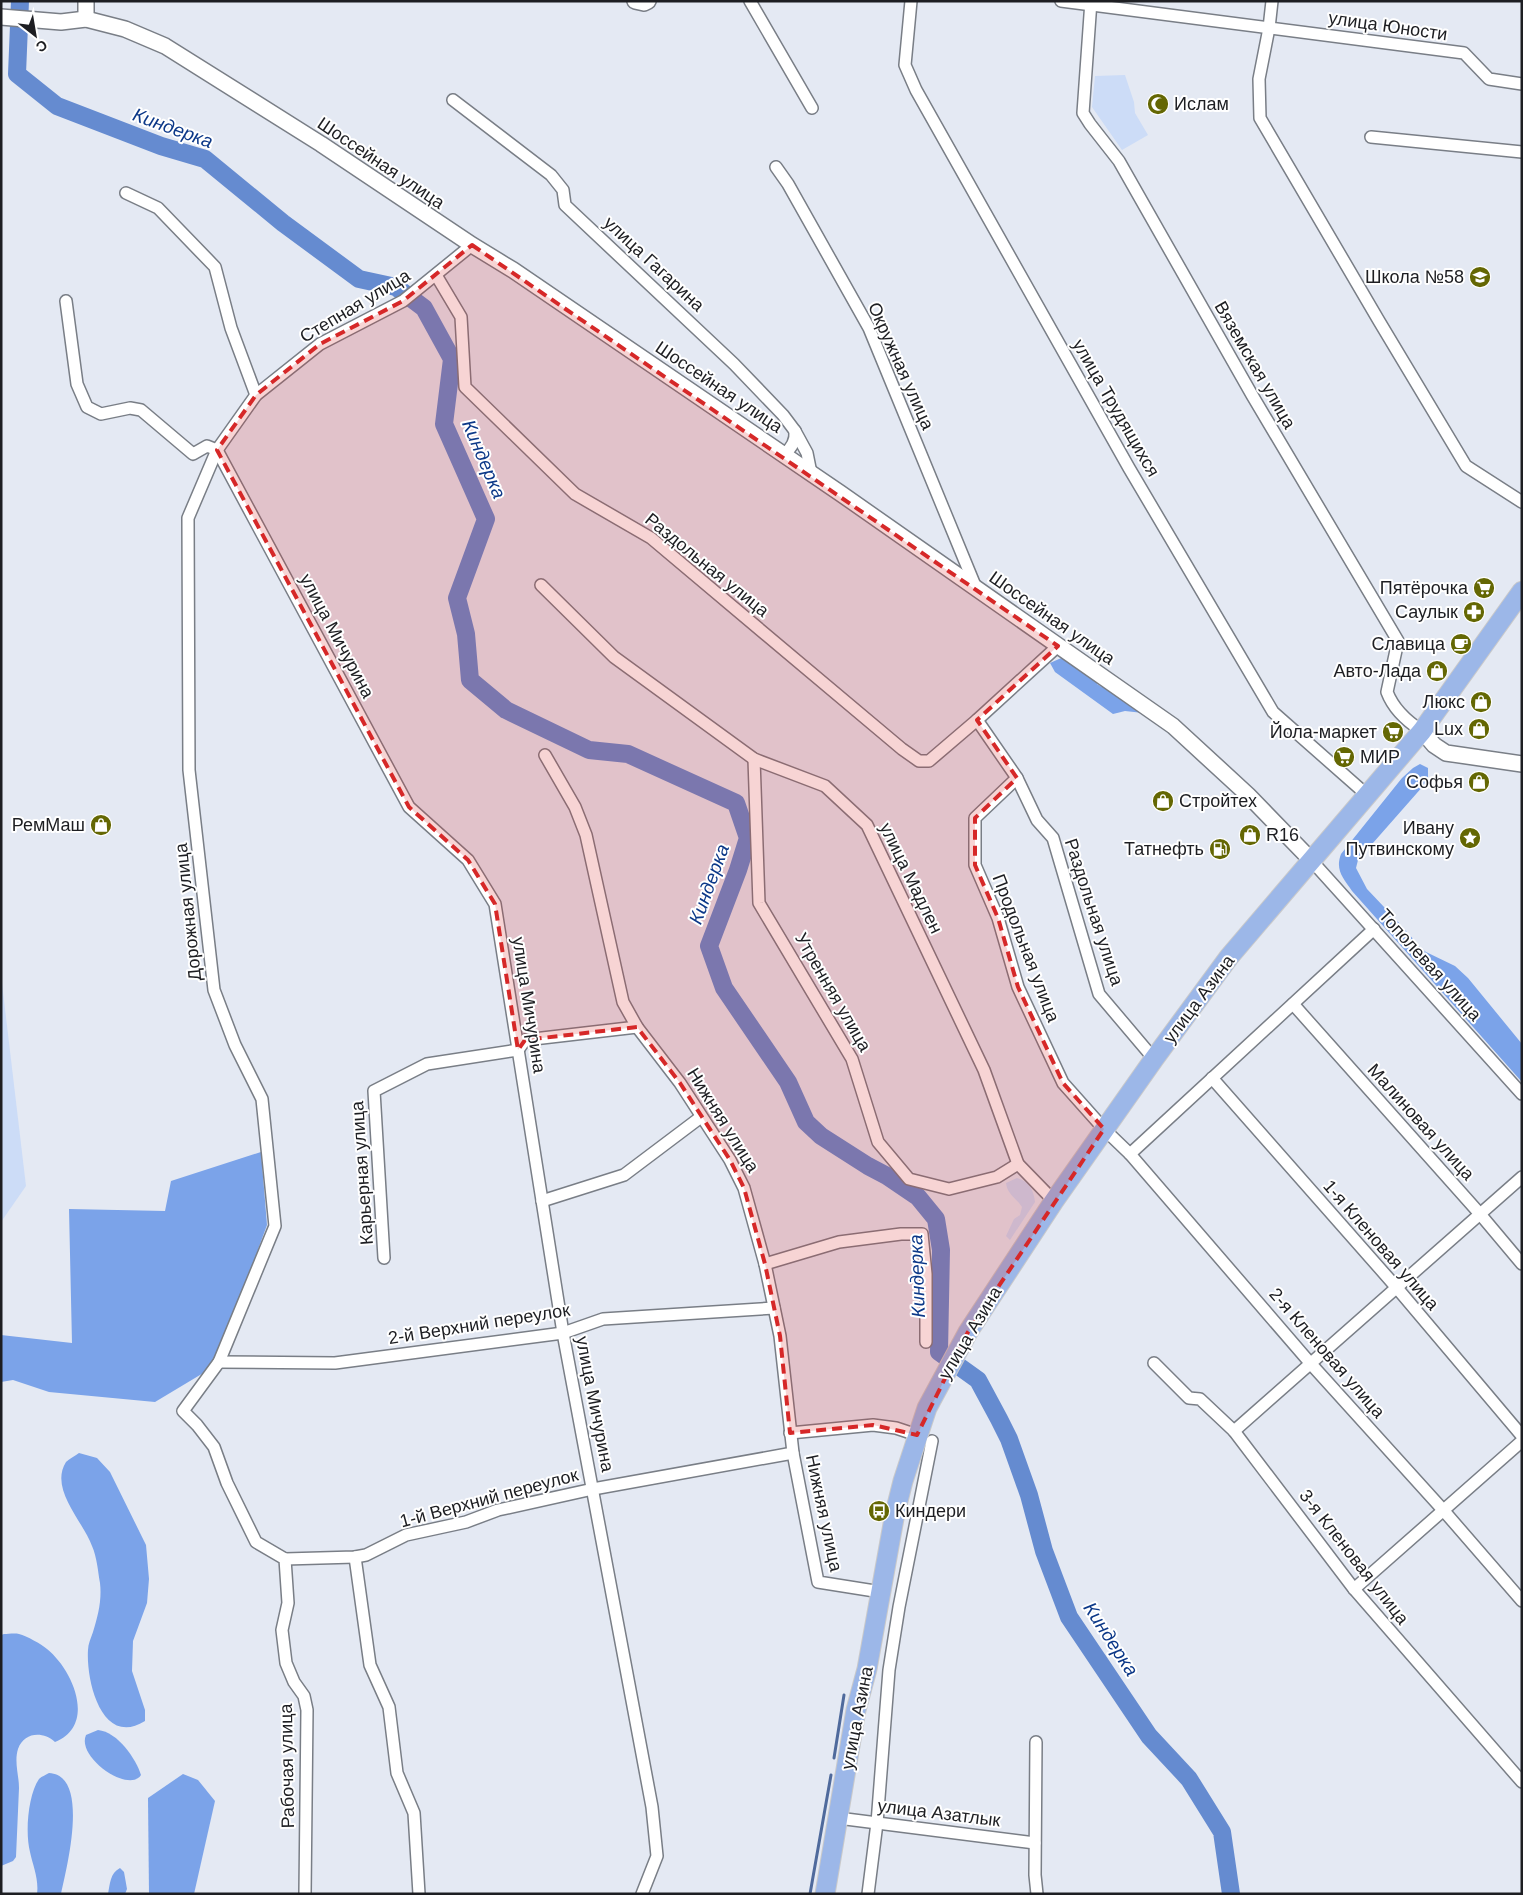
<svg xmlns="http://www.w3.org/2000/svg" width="1523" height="1895" font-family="Helvetica,sans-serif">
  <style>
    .green { fill: #ccdcf7 }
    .forest { fill: #7ba3e9 }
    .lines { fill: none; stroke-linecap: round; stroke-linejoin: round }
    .stream { stroke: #4f6a9c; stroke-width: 3 }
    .river { stroke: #658bd0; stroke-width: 18 }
    .minor-casing { stroke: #797e86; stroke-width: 14 }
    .tertiary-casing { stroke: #797e86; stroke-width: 18 }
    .primary-casing { stroke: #c9c9ca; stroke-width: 21 }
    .minor { stroke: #fff; stroke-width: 11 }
    .tertiary { stroke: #fff; stroke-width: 15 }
    .primary { stroke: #9cb7e8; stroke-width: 19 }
    .marked { fill: #d62828; fill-opacity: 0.2; stroke: #d62828; stroke-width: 4; stroke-dasharray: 10 6; stroke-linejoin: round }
    .labels { text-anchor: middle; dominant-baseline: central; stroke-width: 4; stroke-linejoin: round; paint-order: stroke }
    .street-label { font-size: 18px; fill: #1d1e22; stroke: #fff }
    .poi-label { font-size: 18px; fill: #1d1e22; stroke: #fff; text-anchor: end }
    .water-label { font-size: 19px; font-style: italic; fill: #0c3888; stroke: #fff }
  </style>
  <rect width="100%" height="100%" fill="#e4e9f3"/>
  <!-- green -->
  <g class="green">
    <path d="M1125 75 1134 102 1135 113 1148 135 1122 150 1092 107 1095 76Z"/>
    <path d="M1 975 26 1186 1 1222Z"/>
    <path d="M1017 1178C1029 1181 1034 1191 1035 1202L1010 1240 1006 1236 1014 1219 1020 1215 1022 1207C1016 1198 1007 1194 1006 1183Z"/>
  </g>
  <!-- forest -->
  <g class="forest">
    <path d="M1068 655 1097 678V684L1102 687H1109L1143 713 1125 711 1113 714 1055 672 1050 663Z"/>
    <path d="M1420 764 1428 768V777L1424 785 1358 860 1356 868 1367 889 1402 926 1419 946 1426 952 1455 966 1468 978 1522 1044V1082L1352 891C1343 878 1335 870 1341 854L1402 778 1413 768Z"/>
    <path d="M261 1152 267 1225 216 1364 210 1369 155 1402 49 1392 13 1380 1 1382V1335L72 1343 69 1209 165 1211 171 1181Z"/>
    <path d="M79 1453 97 1458 110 1472 146 1545 149 1579 147 1603 133 1641 132 1671 145 1710V1721C102 1748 86 1681 88 1650 88 1644 91 1638 93 1632 98 1616 102 1600 100 1583 98 1572 97 1557 92 1546 83 1521 49 1489 66 1462 69 1459 75 1456 79 1453Z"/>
    <path d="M4 1634C8 1634 15 1633 19 1634 27 1636 41 1644 47 1649 73 1670 97 1725 55 1742 43 1731 24 1732 18 1749 14 1762 19 1775 19 1788 18 1811 17 1834 16 1857L13 1861 1 1866V1635Z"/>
    <path d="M98 1730C118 1732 136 1759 141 1775 129 1794 76 1757 86 1735Z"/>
    <path d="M49 1773C91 1775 66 1870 61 1894H37C39 1879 33 1866 30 1852 25 1833 28 1795 39 1779 42 1776 46 1775 49 1773Z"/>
    <path d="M183 1774 198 1780 215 1801 194 1894H149L148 1798Z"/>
    <path d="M120 1868 124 1872 127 1889 125 1894H108C110 1884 110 1873 120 1868Z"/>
  </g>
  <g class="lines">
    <!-- stream -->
    <g class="stream">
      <path d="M834 1758 844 1695"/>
      <path d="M810 1894 831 1775"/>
    </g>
    <!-- river -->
    <path class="river" d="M20 1 17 74 57 106 161 146 205 159 283 223 359 279 396 287 424 308 452 359 444 424 486 519 457 598 466 634 470 680 506 710 589 750 628 754 736 803 748 838 738 870 709 946 724 988 788 1082 806 1122 821 1136 868 1166 887 1176 918 1197 936 1219 941 1250 939 1352 978 1380 999 1419 1009 1439 1029 1495 1044 1551 1069 1617 1149 1736 1189 1779 1222 1832 1231 1894"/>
    <!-- minor casing -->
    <g class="minor-casing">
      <g id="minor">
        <path d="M750 1 812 108"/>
        <path d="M911 1 905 65 916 90 1129 468 1273 712 1367 795"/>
        <path d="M1061 1 1464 53 1489 79 1522 84"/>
        <path d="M1091 1 1083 113 1090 124 1119 161 1252 395 1398 641 1387 692C1393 708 1408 722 1422 731"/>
        <path d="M1272 1 1269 28 1259 79 1260 118 1379 321 1466 466 1522 502"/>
        <path d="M453 100 551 175 563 190 565 205 734 364 783 415 795 431 807 453 811 473"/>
        <path d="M1371 137 1522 152"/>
        <path d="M776 167 788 184 869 328 976 588"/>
        <path d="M126 193 158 208 215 267 231 328 256 395"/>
        <path d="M436 275 461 317 465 387 575 494 651 538 902 749 919 761H929L977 720 1058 646"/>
        <path d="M66 301 77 384 87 407 101 414 130 408 141 410 193 454 207 446 217 450 409 807 468 860 495 904 563 1333 652 1807 657 1856 642 1894"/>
        <path d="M784 454C792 448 796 441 795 431"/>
        <path d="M541 585 614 657 754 759 825 786 867 825 984 1070 1018 1164 1054 1201"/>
        <path d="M977 720 1017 778 1037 820 1053 838 1099 994 1154 1059"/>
        <path d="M545 755 575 807 586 835 623 1002 637 1027 680 1083 730 1160 744 1188 765 1264 780 1336 793 1453 818 1582 881 1592"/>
        <path d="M754 759 759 903 852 1059 878 1142 909 1179 949 1189 997 1177 1018 1164"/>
        <path d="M1017 778 975 818V865L998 918 1018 987 1063 1083 1104 1129 1130 1154 1311 1364 1444 1511 1522 1601"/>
        <path d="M1311 860 1522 1094"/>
        <path d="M1293 1004 1480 1214 1522 1264"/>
        <path d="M1212 1078 1397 1288 1522 1436"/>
        <path d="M1130 1154 1374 929"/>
        <path d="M542 1201 624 1175 701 1117"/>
        <path d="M384 1258 374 1091 427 1064 518 1050 525 1040 637 1027"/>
        <path d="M765 1264 839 1242 901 1234H922L926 1274V1342"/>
        <path d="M219 1362 335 1363 563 1333 603 1319 774 1308"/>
        <path d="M1154 1363 1189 1398 1200 1399 1234 1431 1354 1589 1522 1782"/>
        <path d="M1234 1431 1522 1177"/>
        <path d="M790 1433 873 1425 896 1428 917 1435"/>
        <path d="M355 1557 370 1665 389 1707 397 1773 414 1813 419 1894"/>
        <path d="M285 1559 355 1557 366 1555 406 1535 466 1522 498 1510 593 1489 793 1453"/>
        <path d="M1354 1589 1522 1441"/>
        <path d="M1036 1742 1035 1875 1037 1894"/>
        <path d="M838 1818 1035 1843"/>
        <path d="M305 1894 307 1710 304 1696 294 1682 286 1663 282 1630 288 1603 285 1559 256 1542 227 1483 214 1447 197 1425 183 1411 219 1362 275 1226 262 1099 235 1045 214 990 189 770 188 518 217 450 256 395 320 344 403 301 472 245"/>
        <path d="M868 1894 877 1823 889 1670 899 1607 932 1441"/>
      </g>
    </g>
    <!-- tertiary casing -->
    <g class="tertiary-casing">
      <g id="tertiary">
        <path d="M635 1 644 3 648 1"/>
        <path d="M1 17 61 22 86 19 125 29 165 46 321 144 472 245 513 270 840 493 1173 726 1248 795 1311 860"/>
        <path d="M86 19V1"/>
        <path d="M1422 731 1434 745 1446 753 1522 764"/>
      </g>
    </g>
    <!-- primary casing -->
    <g class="primary-casing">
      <path id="primary" d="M825 1894 856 1710 867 1669 895 1513 903 1481 927 1408 968 1332 1054 1201 1154 1059 1229 957 1422 731 1522 591"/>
    </g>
    <!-- minor -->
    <use href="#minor" class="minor"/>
    <!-- tertiary -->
    <use href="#tertiary" class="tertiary"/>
    <!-- primary -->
    <use href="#primary" class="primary"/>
  </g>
  <!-- marked area -->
  <path class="marked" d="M472 245 1058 646 977 720 1017 778 975 818V865L998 918 1018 987 1063 1083 1104 1129 968 1332 917 1435 873 1425 790 1433 780 1336 765 1264 744 1188 730 1160 680 1083 637 1027 525 1040 518 1050 495 904 468 860 409 807 217 450 256 395 320 344 403 301Z"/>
  <!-- icons -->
  <defs>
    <g id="mosque-disc" transform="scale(1.125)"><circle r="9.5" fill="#646703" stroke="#fff"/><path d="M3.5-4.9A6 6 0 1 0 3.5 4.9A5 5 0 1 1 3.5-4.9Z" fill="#fff"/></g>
    <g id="school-disc" transform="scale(1.125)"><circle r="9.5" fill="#646703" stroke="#fff"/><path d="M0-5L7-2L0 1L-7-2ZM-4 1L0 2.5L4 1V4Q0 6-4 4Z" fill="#fff"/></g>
    <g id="supermarket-disc" transform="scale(1.125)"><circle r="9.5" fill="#646703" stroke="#fff"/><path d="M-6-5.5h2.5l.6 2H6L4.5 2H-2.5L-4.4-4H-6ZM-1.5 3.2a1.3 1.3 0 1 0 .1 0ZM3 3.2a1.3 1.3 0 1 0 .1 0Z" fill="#fff"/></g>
    <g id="pharmacy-disc" transform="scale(1.125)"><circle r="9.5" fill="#646703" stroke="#fff"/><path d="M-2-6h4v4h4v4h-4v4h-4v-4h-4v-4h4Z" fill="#fff"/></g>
    <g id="cafe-disc" transform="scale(1.125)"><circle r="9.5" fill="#646703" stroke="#fff"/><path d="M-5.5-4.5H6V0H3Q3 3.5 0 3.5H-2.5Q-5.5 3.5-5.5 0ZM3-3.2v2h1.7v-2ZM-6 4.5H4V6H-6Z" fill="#fff"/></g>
    <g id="shop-disc" transform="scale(1.125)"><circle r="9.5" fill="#646703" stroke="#fff"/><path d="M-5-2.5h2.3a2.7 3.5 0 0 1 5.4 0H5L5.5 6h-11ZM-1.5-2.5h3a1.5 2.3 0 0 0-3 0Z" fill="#fff"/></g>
    <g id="sight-disc" transform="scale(1.125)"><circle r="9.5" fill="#646703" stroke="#fff"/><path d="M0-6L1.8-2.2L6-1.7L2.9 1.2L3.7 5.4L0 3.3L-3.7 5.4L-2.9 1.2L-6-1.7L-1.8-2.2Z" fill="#fff"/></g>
    <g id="fuel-disc" transform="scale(1.125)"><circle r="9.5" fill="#646703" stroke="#fff"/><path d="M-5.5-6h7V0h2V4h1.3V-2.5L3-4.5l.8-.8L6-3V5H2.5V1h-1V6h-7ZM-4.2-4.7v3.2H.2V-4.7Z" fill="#fff"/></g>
    <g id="bus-disc" transform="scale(1.125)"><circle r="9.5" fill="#646703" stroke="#fff"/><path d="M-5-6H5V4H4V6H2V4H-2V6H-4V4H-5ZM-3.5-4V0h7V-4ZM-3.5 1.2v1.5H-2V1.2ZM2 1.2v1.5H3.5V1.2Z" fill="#fff"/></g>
  </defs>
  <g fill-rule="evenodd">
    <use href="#mosque-disc" x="1158" y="104"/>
    <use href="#school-disc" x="1480" y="277"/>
    <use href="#supermarket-disc" x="1484" y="588"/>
    <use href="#pharmacy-disc" x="1474" y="612"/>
    <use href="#cafe-disc" x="1461" y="644"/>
    <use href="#shop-disc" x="1437" y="671"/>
    <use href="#shop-disc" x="1481" y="702"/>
    <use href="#shop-disc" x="1479" y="729"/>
    <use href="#supermarket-disc" x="1393" y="732"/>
    <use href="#supermarket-disc" x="1344" y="757"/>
    <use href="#shop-disc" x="1479" y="782"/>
    <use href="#shop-disc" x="1163" y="801"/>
    <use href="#shop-disc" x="101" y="825"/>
    <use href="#shop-disc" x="1250" y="835"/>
    <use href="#sight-disc" x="1470" y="838"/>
    <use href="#fuel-disc" x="1220" y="849"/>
    <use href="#bus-disc" x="879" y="1511"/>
  </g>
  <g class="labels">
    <!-- street labels -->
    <g class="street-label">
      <text transform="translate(1388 26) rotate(8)">улица Юности</text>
      <text transform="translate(381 163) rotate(34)">Шоссейная улица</text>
      <text transform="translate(654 264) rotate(43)">улица Гагарина</text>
      <text transform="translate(355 306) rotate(-31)">Степная улица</text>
      <text transform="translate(1255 365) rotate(60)">Вяземская улица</text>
      <text transform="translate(901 366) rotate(66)">Окружная улица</text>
      <text transform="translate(719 387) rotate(34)">Шоссейная улица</text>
      <text transform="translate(1116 408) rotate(60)">улица Трудящихся</text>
      <text transform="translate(707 565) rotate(39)">Раздольная улица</text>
      <text transform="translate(1052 618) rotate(35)">Шоссейная улица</text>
      <text transform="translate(337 636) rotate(62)">улица Мичурина</text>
      <text transform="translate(911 878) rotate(64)">улица Мадлен</text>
      <text transform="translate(188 912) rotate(-96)">Дорожная улица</text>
      <text transform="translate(1094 912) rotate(72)">Раздольная улица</text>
      <text transform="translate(1026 948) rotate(69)">Продольная улица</text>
      <text transform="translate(1430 965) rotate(48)">Тополевая улица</text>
      <text transform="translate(833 992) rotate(60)">Утренняя улица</text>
      <text transform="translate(1199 999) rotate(-53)">улица Азина</text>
      <text transform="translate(529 1005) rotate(81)">улица Мичурина</text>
      <text transform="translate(723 1120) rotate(58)">Нижняя улица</text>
      <text transform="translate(1421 1122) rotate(48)">Малиновая улица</text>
      <text transform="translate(362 1173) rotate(-94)">Карьерная улица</text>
      <text transform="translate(1381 1245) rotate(49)">1-я Кленовая улица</text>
      <text transform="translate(479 1324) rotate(-9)">2-й Верхний переулок</text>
      <text transform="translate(970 1333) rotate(-59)">улица Азина</text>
      <text transform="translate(1327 1353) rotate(49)">2-я Кленовая улица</text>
      <text transform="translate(595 1404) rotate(79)">улица Мичурина</text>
      <text transform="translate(489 1498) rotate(-15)">1-й Верхний переулок</text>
      <text transform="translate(824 1513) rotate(78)">Нижняя улица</text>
      <text transform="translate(1354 1557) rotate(52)">3-я Кленовая улица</text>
      <text transform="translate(857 1718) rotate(-79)">улица Азина</text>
      <text transform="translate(287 1766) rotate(-91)">Рабочая улица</text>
      <text transform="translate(939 1813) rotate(7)">улица Азатлык</text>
    </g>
    <!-- poi labels -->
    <g class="poi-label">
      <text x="1174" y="104" text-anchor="start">Ислам</text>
      <text x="1464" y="277">Школа №58</text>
      <text x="1468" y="588">Пятёрочка</text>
      <text x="1458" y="612">Саулык</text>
      <text x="1445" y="644">Славица</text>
      <text x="1421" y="671">Авто-Лада</text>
      <text x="1465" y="702">Люкс</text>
      <text x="1463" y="729">Lux</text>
      <text x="1377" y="732">Йола-маркет</text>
      <text x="1360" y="757" text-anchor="start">МИР</text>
      <text x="1463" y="782">Софья</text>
      <text x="1179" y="801" text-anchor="start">Стройтех</text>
      <text x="85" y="825">РемМаш</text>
      <text x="1454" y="828">Ивану<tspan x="1454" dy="21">Путвинскому</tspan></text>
      <text x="1266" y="835" text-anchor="start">R16</text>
      <text x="1204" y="849">Татнефть</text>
      <text x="895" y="1511" text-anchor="start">Киндери</text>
    </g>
    <!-- water labels -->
    <g class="water-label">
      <text transform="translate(173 128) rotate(20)">Киндерка</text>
      <text transform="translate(484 459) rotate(67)">Киндерка</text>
      <text transform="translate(709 884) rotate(-70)">Киндерка</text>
      <text transform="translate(917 1276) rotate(-92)">Киндерка</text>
      <text transform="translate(1111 1639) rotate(57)">Киндерка</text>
    </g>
  </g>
  <!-- border -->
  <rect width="1523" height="1895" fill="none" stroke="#1d1e22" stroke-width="5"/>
  <!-- north arrow -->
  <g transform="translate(35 35) rotate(149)" stroke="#ffffff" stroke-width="4" paint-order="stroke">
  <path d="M0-4L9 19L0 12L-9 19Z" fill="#1d1e22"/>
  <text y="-8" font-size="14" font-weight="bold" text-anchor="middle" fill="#1d1e22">С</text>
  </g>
</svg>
